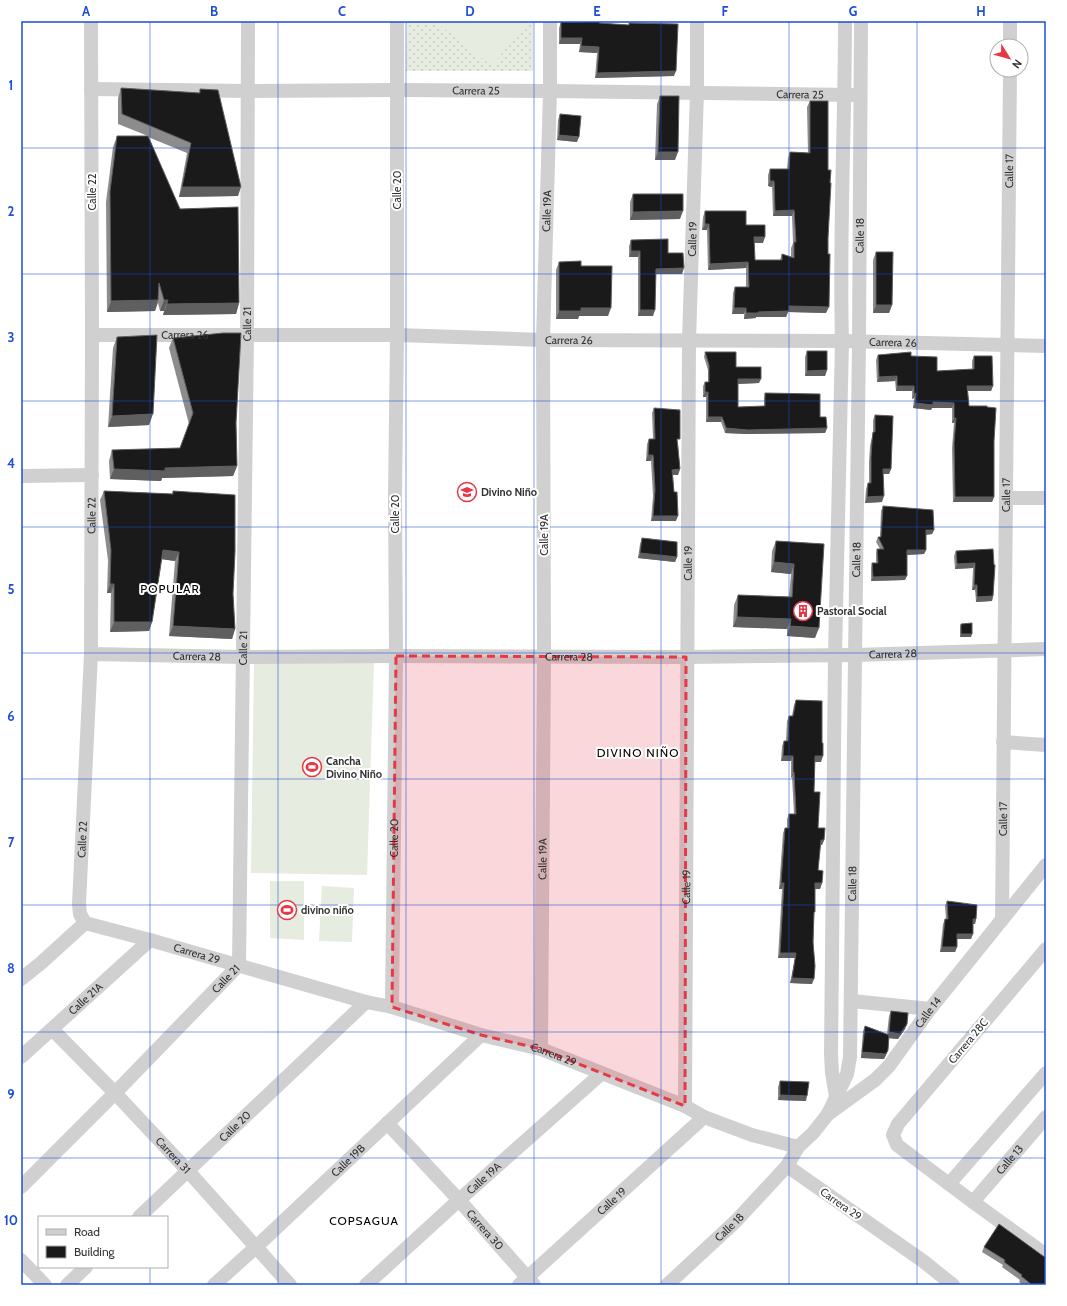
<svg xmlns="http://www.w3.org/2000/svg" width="1067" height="1306" font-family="Cabin,sans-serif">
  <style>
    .grass { fill: url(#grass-dots) }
    .garden { fill: #e6ecdf }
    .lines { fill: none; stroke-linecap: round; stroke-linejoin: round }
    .minor { stroke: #d0d0d0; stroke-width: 14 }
    .wall { fill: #8c8c8c }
    .shaded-wall { fill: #5f5f5f }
    .building { fill: #1a1a1a; stroke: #5f5f5f }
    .marked { fill: #e63946; fill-opacity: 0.2; stroke: #e63946; stroke-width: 3; stroke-dasharray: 8 5; stroke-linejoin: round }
    .grid { fill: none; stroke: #1d4ed8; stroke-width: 1; stroke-opacity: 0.55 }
    .labels { text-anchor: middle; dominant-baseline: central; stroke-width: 4; stroke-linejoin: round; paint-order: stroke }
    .street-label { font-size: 11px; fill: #333; stroke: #fff }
    .poi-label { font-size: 11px; font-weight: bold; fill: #333; stroke: #fff; text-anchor: start }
    .neighbourhood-label { font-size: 12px; letter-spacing: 1px; fill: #000; stroke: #fff }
    .neatline { fill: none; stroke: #1d4ed8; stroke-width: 1.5 }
    .grid-label { font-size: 13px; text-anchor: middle; font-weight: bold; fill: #1d4ed8 }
  </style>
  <defs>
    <pattern id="grass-dots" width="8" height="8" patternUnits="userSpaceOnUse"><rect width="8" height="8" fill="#e6ecdf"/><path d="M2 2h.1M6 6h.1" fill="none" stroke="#c6cbc0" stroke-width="1.8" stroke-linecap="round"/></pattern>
  </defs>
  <rect width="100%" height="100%" fill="#fff"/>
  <!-- grass -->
  <path class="grass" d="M407 21H533V71H406Z"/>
  <!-- garden -->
  <g class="garden">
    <path d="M439 21H528L492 66 437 23Z"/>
    <path d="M374 661 367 875 251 873 254 662Z"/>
    <path d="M270 881H304V940L270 938Z"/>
    <path d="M322 886 354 888 352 942 319 941Z"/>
  </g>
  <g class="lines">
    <!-- minor -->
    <g class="minor">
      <path d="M1010 46V21"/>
      <path id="s1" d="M91 89 248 91 397 90 550 91 853 95"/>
      <path id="s2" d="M92 335H397L543 340 842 341 1046 346"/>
      <path d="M21 476 92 475"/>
      <path d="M1006 498H1046"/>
      <path id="s3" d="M91 654 243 657 396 656 686 657 855 655 1046 649"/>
      <path d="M1003 742 1046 745"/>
      <path id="s4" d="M1002 920 1010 70"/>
      <path id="s5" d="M85 923 80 914 79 904 91 654 92 335 91 21"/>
      <path id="s6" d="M85 923 150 940 366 1002 392 1007 481 1035 541 1049 685 1106 704 1117 752 1135 798 1147"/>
      <path d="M1046 949 898 1124 893 1135 897 1145 973 1202 1046 1255"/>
      <path d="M21 979 41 963 85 923"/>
      <path d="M852 1001 930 1009"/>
      <path id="s7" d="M392 1007 396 656 395 496 397 335V21"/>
      <path id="s8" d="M52 1029 115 1093 188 1171 290 1285"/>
      <path id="s9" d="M541 1049 544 657 543 340 550 91V21"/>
      <path id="s10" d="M21 1057 150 940"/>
      <path d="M836 1096 832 1073 831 1054 835 655 842 341C839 234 845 127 845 21"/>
      <path id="s11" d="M685 1106 689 340 697 92V21"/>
      <path id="s12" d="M828 1114 847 1074 850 1057 859 341 861 21"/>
      <path id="s13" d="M387 1123 459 1200 534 1285"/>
      <path d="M949 1184 1046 1073"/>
      <path id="s14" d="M21 1187 115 1093 239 965 247 334 248 21"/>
      <path id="s15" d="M973 1202 1046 1117"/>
      <path id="s16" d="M139 1217 366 1002"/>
      <path d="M21 1260 45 1285"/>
      <path d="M67 1285 86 1267"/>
      <path id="s17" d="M214 1285 256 1247 481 1035"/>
      <path id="s18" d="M366 1285 459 1200 602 1073"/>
      <path id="s19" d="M519 1285 704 1117"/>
      <path id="s20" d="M667 1285 736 1221 787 1166"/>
      <path id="s21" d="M953 1285 923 1261 787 1166 798 1147 813 1133 828 1114 875 1080 889 1066 930 1009 1046 865"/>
    </g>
  </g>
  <!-- wall -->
  <g class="wall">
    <path d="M581 21H600L599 23 629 25V23L674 76 595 78 597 53 579 52 580 44H559V28L561 22H581Z"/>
    <path d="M121 88 199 93 200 89 238 196 179 197 187 153 148 137 180 209 239 303 236 314 163 315 164 311H160L158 303 155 311 107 312 106 202 113 147 117 136H148L118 124V98Z"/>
    <path d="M660 96 675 160H655L657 104Z"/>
    <path d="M810 101 828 238 826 313 788 312 786 317H756V318L744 319V314H732L733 293 735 287H746V268L708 270 707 230H702L703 217 705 211 746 225 763 243H754L755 260H780L782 254 791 257V248L793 243 792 216H773L772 187 768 186V175L770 169H787L788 158 790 152 808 153 807 107Z"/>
    <path d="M560 114 577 142 557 140 558 120Z"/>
    <path d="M633 194 680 219 630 220V202Z"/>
    <path d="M631 240 668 253 682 274H656L653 316H638V257H629V246Z"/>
    <path d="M876 252 892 305 889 313H873V260Z"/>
    <path d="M559 262 581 266 608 316H579L578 319H556V270Z"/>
    <path d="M117 337 149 425 108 427 113 348Z"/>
    <path d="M173 338 236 423 237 466 233 476 162 478 161 481 110 479 109 461 112 450 180 448 189 424 169 348Z"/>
    <path d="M807 351 827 370 825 376H805V357Z"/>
    <path d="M705 352 736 367 759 383 738 384V407L764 406V398L765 393 820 417 827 428 825 433 746 434 725 433 721 422H706V397H703V386L705 382H708V370L704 357Z"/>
    <path d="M878 355 911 356 937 371 972 369V361L974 356 993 386 991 391H968L969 406 994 441V497L992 502H953L952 448 954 423H952V408H932L931 410 913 408 914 398 912 399V391H896L895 381 877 382 876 360Z"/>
    <path d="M654 408 678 444 680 469 678 475H673L676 521H651L653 496 651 461H646L647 444 649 439H653L652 413Z"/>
    <path d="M875 415 891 469 889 474H883L882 502 865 503 866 489 868 483H869V462L870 446 872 437 873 433V420Z"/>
    <path d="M104 491 172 494 173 491 233 594 235 629 232 639 169 636 175 561 162 559 152 622 149 631 110 632 111 593H107L108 560 100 500Z"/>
    <path d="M883 506 934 530 932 534 926 535V550L924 554 907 555 905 580 871 581V568L872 563H876V553L877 549H880L876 542 878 537H880L881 511Z"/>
    <path d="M642 538 677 557 675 562 638 558 640 544Z"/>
    <path d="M776 541 824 544 815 638 787 636V629L733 627 734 605 738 595 789 597 791 574 771 572 772 551Z"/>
    <path d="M993 549V596L992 601 976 602 975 590H972L973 568 955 569 954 556 956 551Z"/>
    <path d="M961 624 971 637H960V626Z"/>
    <path d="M796 700 821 762H815L814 792 818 828 824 840 822 845H820L818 870 822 883 820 889H815L812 984 790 983 795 958H778L782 889H779L783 833 785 828H787V819L789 814H794L792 777 791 778V761H781L782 746 784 741H786L787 721 789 716H792L794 705Z"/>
    <path d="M947 901 976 919 975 924H973L971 939H957V947L955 952H940L943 924 945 919H946L945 906Z"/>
    <path d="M891 1011 907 1024 905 1029 898 1039 889 1038 886 1055 884 1059 861 1058 863 1031 865 1026 887 1034 889 1016Z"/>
    <path d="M780 1081 806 1101 778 1100V1087Z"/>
    <path d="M984 1247 1043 1256 1046 1285H1023L1019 1282 1020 1280 1002 1267 1003 1265 982 1252Z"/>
  </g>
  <!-- shaded-wall -->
  <g class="shaded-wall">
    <path d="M561 38H582L580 44H559Z"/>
    <path d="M581 46 599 47 597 53 579 52Z"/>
    <path d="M676 71 674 76 595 78 597 73Z"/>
    <path d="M559 135 579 137 577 142 557 140Z"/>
    <path d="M658 152H678L675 160H655Z"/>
    <path d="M770 181H774L772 187 768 186Z"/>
    <path d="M182 187H241L238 196 179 197Z"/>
    <path d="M794 210 792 216H773L775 211Z"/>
    <path d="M683 211 680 219 630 220 633 212Z"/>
    <path d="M705 224H709L707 230H702Z"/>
    <path d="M754 237H765L763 243H752Z"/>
    <path d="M631 251H640L638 257H629Z"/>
    <path d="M748 262 746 268 708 270 710 264Z"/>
    <path d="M684 268 682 274H654L656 269Z"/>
    <path d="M158 300 155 311 107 312 111 301Z"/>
    <path d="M164 300H168L164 311H160Z"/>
    <path d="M239 303 236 314 163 315 167 304Z"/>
    <path d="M876 305H892L889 313H873Z"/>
    <path d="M789 306 829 307 826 313 788 312 786 317H756V318L744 319 746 313 758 312Z"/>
    <path d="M581 308H611L608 316H579L578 319H556L559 311Z"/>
    <path d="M734 308H746L744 314H732Z"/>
    <path d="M640 310H655L653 316H638Z"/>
    <path d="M827 370 825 376H805L807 371Z"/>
    <path d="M897 376 895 381 877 382 879 377Z"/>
    <path d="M738 379H761L759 383 736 384Z"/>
    <path d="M897 386H914L912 391H896Z"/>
    <path d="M967 386H993L991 391H966Z"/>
    <path d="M705 392H708L706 397H703Z"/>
    <path d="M916 393 914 398 912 399 914 394Z"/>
    <path d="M933 402 954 403 952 408H932L931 410 913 408 915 403Z"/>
    <path d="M153 414 149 425 108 427 112 416Z"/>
    <path d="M708 417H722L721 422H706Z"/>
    <path d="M954 418H956L954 423H952Z"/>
    <path d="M726 428H827L825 433 746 434 725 433Z"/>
    <path d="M648 455H653L651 461H646Z"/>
    <path d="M237 466 233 476 162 478 161 481 110 479 114 469 165 468Z"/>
    <path d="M680 469 678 475H670L672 470Z"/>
    <path d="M883 469H891L889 474H881Z"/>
    <path d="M884 496 882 502 865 503 867 497Z"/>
    <path d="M955 497H994L992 502H953Z"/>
    <path d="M653 516H678L676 521H651Z"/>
    <path d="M926 530H934L932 534 924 535Z"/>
    <path d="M163 550 179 552 175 561 160 559Z"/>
    <path d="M907 550H926L924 554 905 555Z"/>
    <path d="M640 553 677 557 675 562 638 558Z"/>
    <path d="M774 562 794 564 791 574 771 572Z"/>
    <path d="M975 563 973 568 955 569 957 564Z"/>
    <path d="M907 576 905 580 871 581 873 577Z"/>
    <path d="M110 584H114L111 593H107Z"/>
    <path d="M974 585H977L975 590H972Z"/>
    <path d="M993 596 992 601 976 602 977 597Z"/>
    <path d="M737 617 791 619 787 629 733 627Z"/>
    <path d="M114 622H152L149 631 110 632Z"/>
    <path d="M173 626 235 629 232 639 169 636Z"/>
    <path d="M790 626 819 628 815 638 787 636Z"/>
    <path d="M961 634H972L971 637H960Z"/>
    <path d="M783 756H793L791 761H781Z"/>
    <path d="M815 756H823L821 762H813Z"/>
    <path d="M793 772H794L792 777 791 778Z"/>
    <path d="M821 840H824L822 845H819Z"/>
    <path d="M781 883H784L782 889H779Z"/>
    <path d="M815 883H822L820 889H813Z"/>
    <path d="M973 919H976L975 924H971Z"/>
    <path d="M957 934H973L971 939H956Z"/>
    <path d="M942 947H957L955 952H940Z"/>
    <path d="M780 953H796L795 958H778Z"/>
    <path d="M792 978 814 979 812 984 790 983Z"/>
    <path d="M907 1024 905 1029 898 1039 887 1038 889 1032Z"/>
    <path d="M888 1050 886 1055 884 1059 861 1058 862 1052Z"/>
    <path d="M780 1095 807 1096 806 1101 778 1100Z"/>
  </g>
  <!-- building -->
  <g class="building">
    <path d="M583 21H600L599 23 629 25V23L678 24 676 71 597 73 599 47 581 46 582 38H561V22H583Z"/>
    <path d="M121 88 200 93V89L218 90 241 187H182L191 143 122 114Z"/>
    <path d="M660 96H679L678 152H658Z"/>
    <path d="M810 101H828V170H831L830 183H831L828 238V254H830L829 307 789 306V311L758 312V313H746V308H734L735 287H749L748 262 710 264 709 224H705V211H746V225H765V237H754L755 260H782V254L794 258V242H796L794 210 775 211 774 181H770V169H789L790 152 810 153Z"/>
    <path d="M560 114 581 116 579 137 559 135Z"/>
    <path d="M117 136H148L180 209 238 207 239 303 167 304 168 300H164L159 283 158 300 111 301 110 191Z"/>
    <path d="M633 194H683V211L633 212Z"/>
    <path d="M668 239V253H683L684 268 656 269 655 310H640V251H631V240Z"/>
    <path d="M876 252H893L892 305H876Z"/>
    <path d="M581 261V266H612L611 308H581V311H559V262Z"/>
    <path d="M223 333H241L236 423 237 466 165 468V471L114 469 112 450 180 448 193 413 173 338Z"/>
    <path d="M157 335 153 414 112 416 117 337Z"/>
    <path d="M807 351H827V370L807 371Z"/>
    <path d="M705 352H736V367H761V379H738V407L765 406V393L820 394V417H826L827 428 748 430 726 428 722 417H708V392H705V382H709V365Z"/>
    <path d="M911 352V356L937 357V371L974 369V356H992L993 386H967L969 406H987V407L996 408 994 441V497H955L954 443 956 418H954V403L933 402V405L915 403 916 393 914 394V386H897V376L879 377 878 355Z"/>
    <path d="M654 408 680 410V439H677L680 469 672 470 674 492H677L678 516H653L655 490 653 455H648L649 439H655Z"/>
    <path d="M875 415 893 416 891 469H883L884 496 867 497 868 483H871V457L872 441 873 432H875Z"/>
    <path d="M104 491 173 494V491L235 495V552L233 594 235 629 173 626 179 552 163 550 152 622H114V584H110L111 550Z"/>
    <path d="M883 506 933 510 934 530H926V550H907V576L873 577 872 563H878L877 549H884L878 537H881Z"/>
    <path d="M642 538 677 542V557L640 553Z"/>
    <path d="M776 541 824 544 819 628 790 626 791 619 737 617 738 595 792 597 794 564 774 562Z"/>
    <path d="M993 549 994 565H995L993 596 977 597V585H974L975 563 957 564 956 551Z"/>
    <path d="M972 623V634H961V624Z"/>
    <path d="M796 700 822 701V743H823V756H815L814 792H820L818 828H825L824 840H821L818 870 823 871 822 883H815V912H814L813 942 815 966 814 979 792 978 796 953H780L784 883H781L785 828H789V814H796L794 772H793V756H783L784 741H788L789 716H793Z"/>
    <path d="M947 901 977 905 976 919H973V934H957V947H942L945 919H948Z"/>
    <path d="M891 1011 908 1013 907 1024 900 1034 889 1032Z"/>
    <path d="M865 1026 889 1035 888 1050 886 1054 862 1052Z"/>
    <path d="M780 1081 809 1082 807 1096 780 1095Z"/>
    <path d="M999 1224 1043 1256 1046 1257V1285H1038L1037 1284 1036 1285H1032L1021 1276 1022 1275 1004 1262 1005 1260 984 1247Z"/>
  </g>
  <!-- marked area -->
  <path class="marked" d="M396 656 686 657 685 1106 541 1049 481 1035 392 1007Z"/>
  <!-- grid -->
  <path class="grid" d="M150 21V1217M278 21V1285M406 21V1285M534 21V1285M661 21V1285M789 21V1285M917 21V1285M21 148H1046M21 274H1046M21 401H1046M21 527H1046M21 653H1046M21 779H1046M21 905H1046M21 1032H1046M21 1158H1046M150 1267V1285"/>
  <!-- icons -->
  <defs>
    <g id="school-ring" transform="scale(1)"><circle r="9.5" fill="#fff" stroke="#e63946" stroke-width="1.5"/><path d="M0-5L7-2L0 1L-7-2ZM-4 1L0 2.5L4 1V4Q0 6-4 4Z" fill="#e63946"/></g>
    <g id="building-ring" transform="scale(1)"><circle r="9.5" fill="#fff" stroke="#e63946" stroke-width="1.5"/><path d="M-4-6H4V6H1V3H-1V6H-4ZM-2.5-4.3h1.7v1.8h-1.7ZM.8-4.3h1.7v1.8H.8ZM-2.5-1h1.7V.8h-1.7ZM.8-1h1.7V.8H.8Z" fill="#e63946"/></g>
    <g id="stadium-ring" transform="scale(1)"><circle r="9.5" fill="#fff" stroke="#e63946" stroke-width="1.5"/><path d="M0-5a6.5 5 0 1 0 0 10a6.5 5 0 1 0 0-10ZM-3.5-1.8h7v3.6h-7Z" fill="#e63946"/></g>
  </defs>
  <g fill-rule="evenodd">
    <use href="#school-ring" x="467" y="492"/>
    <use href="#building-ring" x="803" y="611"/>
    <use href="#stadium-ring" x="312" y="767"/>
    <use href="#stadium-ring" x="287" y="910"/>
  </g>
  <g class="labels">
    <!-- street labels -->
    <g class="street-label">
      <text stroke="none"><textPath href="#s1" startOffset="385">Carrera 25</textPath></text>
      <text stroke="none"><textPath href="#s1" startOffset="709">Carrera 25</textPath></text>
      <text stroke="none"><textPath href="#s4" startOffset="749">Calle 17</textPath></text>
      <text transform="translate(397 190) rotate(-90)">Calle 20</text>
      <text transform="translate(92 192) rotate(-90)">Calle 22</text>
      <text stroke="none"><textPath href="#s9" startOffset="838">Calle 19A</textPath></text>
      <text stroke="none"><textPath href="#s12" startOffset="883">Calle 18</textPath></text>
      <text stroke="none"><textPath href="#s11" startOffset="867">Calle 19</textPath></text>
      <text stroke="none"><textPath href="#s14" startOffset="952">Calle 21</textPath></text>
      <text stroke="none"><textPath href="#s2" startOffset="93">Carrera 26</textPath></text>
      <text stroke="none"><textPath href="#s2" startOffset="477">Carrera 26</textPath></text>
      <text stroke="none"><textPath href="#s2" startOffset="801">Carrera 26</textPath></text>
      <text stroke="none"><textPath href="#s4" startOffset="425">Calle 17</textPath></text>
      <text transform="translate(395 514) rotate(-90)">Calle 20</text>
      <text stroke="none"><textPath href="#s5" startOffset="409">Calle 22</textPath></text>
      <text transform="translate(544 535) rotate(-90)">Calle 19A</text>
      <text stroke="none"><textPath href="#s12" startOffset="559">Calle 18</textPath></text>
      <text stroke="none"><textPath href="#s11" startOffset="543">Calle 19</textPath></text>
      <text stroke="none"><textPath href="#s14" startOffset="628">Calle 21</textPath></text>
      <text stroke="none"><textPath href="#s3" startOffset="802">Carrera 28</textPath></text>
      <text stroke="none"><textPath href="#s3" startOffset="106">Carrera 28</textPath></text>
      <text stroke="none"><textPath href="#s3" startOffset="478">Carrera 28</textPath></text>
      <text stroke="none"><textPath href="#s4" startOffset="101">Calle 17</textPath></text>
      <text stroke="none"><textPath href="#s7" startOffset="169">Calle 20</textPath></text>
      <text stroke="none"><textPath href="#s5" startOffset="85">Calle 22</textPath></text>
      <text stroke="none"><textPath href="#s9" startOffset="190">Calle 19A</textPath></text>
      <text stroke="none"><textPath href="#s12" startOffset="235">Calle 18</textPath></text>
      <text stroke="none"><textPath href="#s11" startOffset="219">Calle 19</textPath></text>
      <text stroke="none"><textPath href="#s6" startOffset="116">Carrera 29</textPath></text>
      <text stroke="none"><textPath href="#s14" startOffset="292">Calle 21</textPath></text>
      <text stroke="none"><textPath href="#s10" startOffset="87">Calle 21A</textPath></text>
      <text stroke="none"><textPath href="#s21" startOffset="415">Calle 14</textPath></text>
      <text transform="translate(968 1041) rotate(-50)">Carrera 28C</text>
      <text stroke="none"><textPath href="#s6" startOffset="487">Carrera 29</textPath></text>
      <text stroke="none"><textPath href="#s16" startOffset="132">Calle 20</textPath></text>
      <text stroke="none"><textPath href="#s8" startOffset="175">Carrera 31</textPath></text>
      <text stroke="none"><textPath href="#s17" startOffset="183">Calle 19B</textPath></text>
      <text stroke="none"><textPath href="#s15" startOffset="56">Calle 13</textPath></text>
      <text stroke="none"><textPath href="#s18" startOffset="159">Calle 19A</textPath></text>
      <text stroke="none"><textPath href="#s19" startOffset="125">Calle 19</textPath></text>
      <text transform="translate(841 1204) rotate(35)">Carrera 29</text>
      <text stroke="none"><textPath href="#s20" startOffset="85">Calle 18</textPath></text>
      <text stroke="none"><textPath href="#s13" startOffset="145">Carrera 30</textPath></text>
    </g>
    <!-- poi labels -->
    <g class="poi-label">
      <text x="481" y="492">Divino Niño</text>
      <text x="817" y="611">Pastoral Social</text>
      <text x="326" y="761">Cancha<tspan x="326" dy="13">Divino Niño</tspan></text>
      <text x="301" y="910">divino niño</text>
    </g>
    <!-- neighbourhood labels -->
    <g class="neighbourhood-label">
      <text x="170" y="588">POPULAR</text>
      <text x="638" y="752">DIVINO NIÑO</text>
      <text x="364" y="1220">COPSAGUA</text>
    </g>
  </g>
  <!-- border -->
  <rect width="1067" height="1306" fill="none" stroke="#ffffff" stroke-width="44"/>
  <!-- legend -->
  <rect x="38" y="1216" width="130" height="52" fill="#ffffff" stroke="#adadad"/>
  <rect x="46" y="1229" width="20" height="6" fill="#d0d0d0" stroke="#adadad"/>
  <text x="74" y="1236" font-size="12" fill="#333333">Road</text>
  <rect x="46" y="1246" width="20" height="12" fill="#1a1a1a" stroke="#adadad"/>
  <text x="74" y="1256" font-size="12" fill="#333333">Building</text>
  <!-- north arrow -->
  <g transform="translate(1009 58) rotate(127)"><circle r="19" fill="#ffffff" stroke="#adadad"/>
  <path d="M0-3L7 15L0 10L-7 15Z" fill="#e63946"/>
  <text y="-6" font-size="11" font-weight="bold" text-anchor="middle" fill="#333333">N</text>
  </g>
  <rect x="22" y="22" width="1023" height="1262" class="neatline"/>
  <g class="grid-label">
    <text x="86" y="16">A</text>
    <text x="214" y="16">B</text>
    <text x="342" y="16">C</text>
    <text x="470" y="16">D</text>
    <text x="597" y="16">E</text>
    <text x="725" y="16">F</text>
    <text x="853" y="16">G</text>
    <text x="981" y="16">H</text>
    <text x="11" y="90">1</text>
    <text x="11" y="216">2</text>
    <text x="11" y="342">3</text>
    <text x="11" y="468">4</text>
    <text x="11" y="594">5</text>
    <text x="11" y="721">6</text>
    <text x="11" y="847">7</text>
    <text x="11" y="973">8</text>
    <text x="11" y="1099">9</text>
    <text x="11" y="1225">10</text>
  </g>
</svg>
